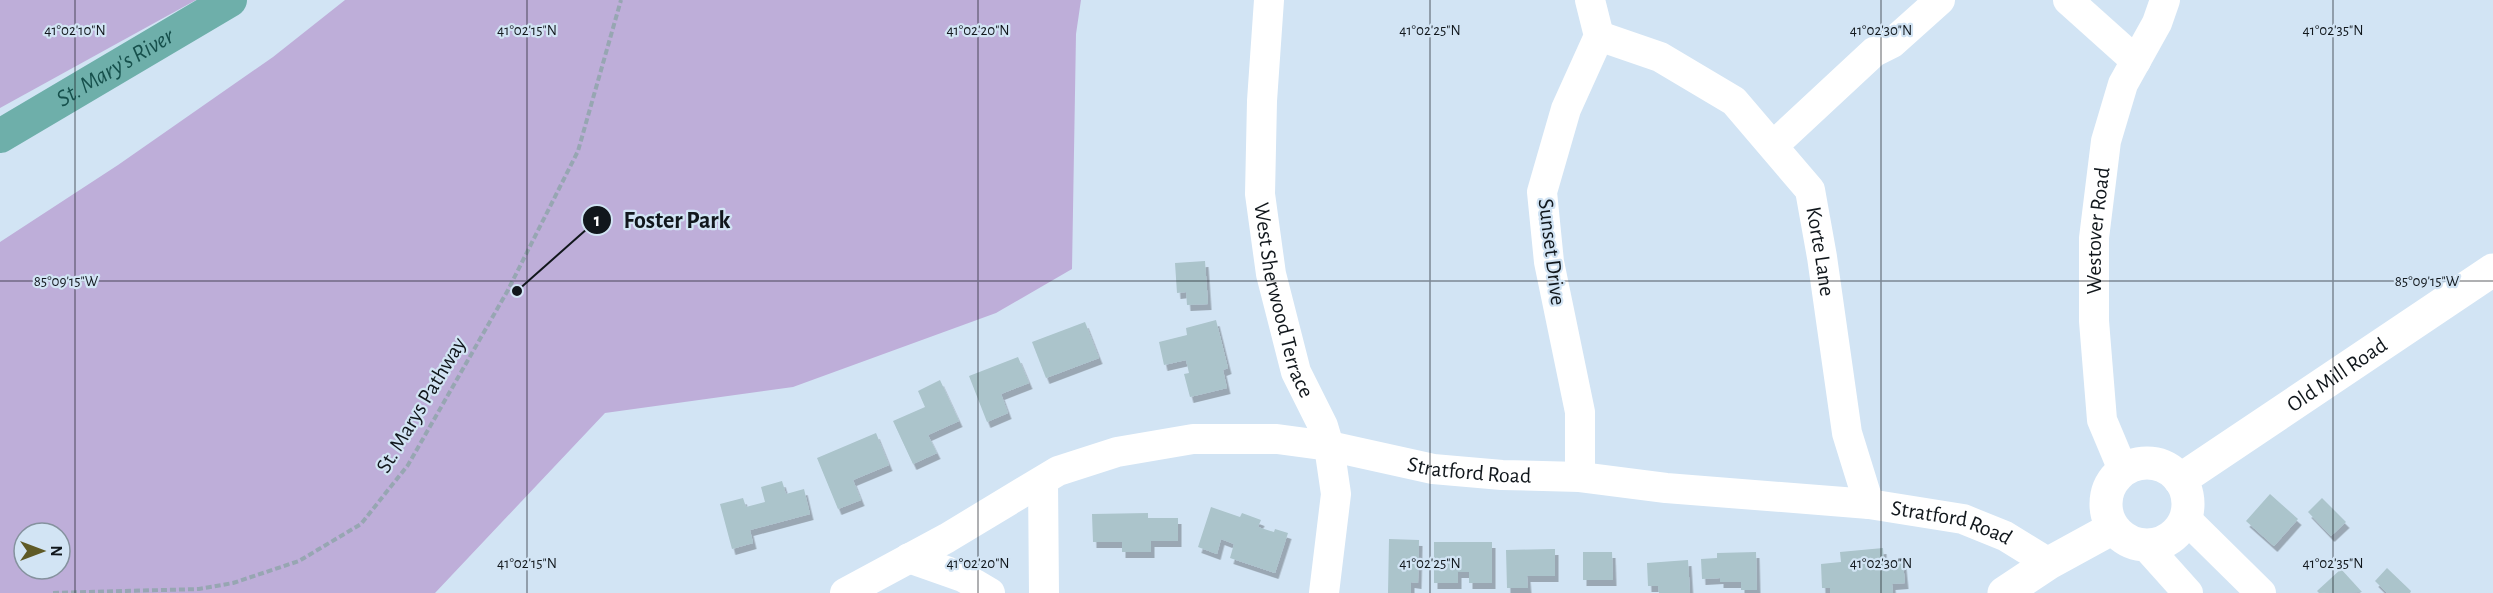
<svg xmlns="http://www.w3.org/2000/svg" width="2493" height="593" font-family="'Alegreya Sans',sans-serif">
  <style>
    .green { fill: #beaed9; fill-rule: evenodd }
    .lines { fill: none; stroke-linecap: round; stroke-linejoin: round }
    .river { stroke: #6eafaa; stroke-width: 34 }
    .building { fill: #abc4cb; filter: url(#shadow) }
    .path { stroke: #97a6b2; stroke-width: 4; stroke-dasharray: 6 3; stroke-linecap: butt }
    .minor { stroke: #fff; stroke-width: 30 }
    .major { stroke: #fff; stroke-width: 33 }
    .ticks { fill: none; stroke: #11171c; stroke-width: 1.5; stroke-opacity: 0.45 }
    .labels { text-anchor: middle; dominant-baseline: central; stroke-width: 4.5; stroke-linejoin: round; paint-order: stroke }
    .street-label { font-size: 22px; fill: #11171c; stroke: #d2e4f4 }
    .water-label { font-size: 24px; font-style: italic; fill: #16504c; stroke: #d2e4f4 }
    .ticks-label { font-size: 15px; text-anchor: middle; fill: #11171c; stroke: #d2e4f4; stroke-width: 4.5; stroke-linejoin: round; paint-order: stroke }
    .leader { fill: none; stroke: #11171c; stroke-width: 2 }
    .callout-dot { fill: #11171c; stroke: #d2e4f4; stroke-width: 2 }
    .mark-label { font-size: 18px; text-anchor: middle; font-weight: bold; fill: #fff }
    .callout-label { font-size: 24px; text-anchor: middle; font-weight: bold; fill: #11171c; stroke: #d2e4f4; stroke-width: 4.5; stroke-linejoin: round; paint-order: stroke }
  </style>
  <defs>
    <filter id="shadow"><feDropShadow dx="3.5" dy="6" stdDeviation="0" flood-color="#0004"/></filter>
  </defs>
  <rect width="100%" height="100%" fill="#d2e4f4"/>
  <!-- green -->
  <g class="green">
    <path d="M0 0H196L0 108Z"/>
    <path d="M345 0H1081L1076 34 1072 269 996 313 793 387 605 413 435 593H0V242L118 165 273 57ZM24 533H60V569H24Z"/>
  </g>
  <g class="lines">
    <!-- river -->
    <path class="river" id="s1" d="M0 136 230 0"/>
  </g>
  <!-- building -->
  <g class="building">
    <path d="M1205 261 1208 304 1187 305 1186 292 1177 293 1175 263Z"/>
    <path d="M1216 320 1228 368 1223 370 1227 388 1190 397 1184 374 1189 373 1186 360 1164 365 1159 342 1187 335 1186 328Z"/>
    <path d="M1085 322 1099 358 1046 378 1032 342Z"/>
    <path d="M1018 357 1029 383 1001 394 1008 413 987 422 969 376Z"/>
    <path d="M940 380 959 421 928 435 937 453 913 464 893 421 925 407 918 391Z"/>
    <path d="M876 433 889 465 853 480 861 500 838 509 817 458Z"/>
    <path d="M782 481 786 494 804 489 810 514 750 530 753 543 732 549 720 504 743 498 746 507 765 502 761 487Z"/>
    <path d="M2270 494 2298 519 2274 546 2246 521Z"/>
    <path d="M2322 498 2346 522 2331 536 2308 512Z"/>
    <path d="M1211 507 1240 517 1242 513 1261 520 1258 527 1274 532 1275 529 1288 533 1275 573 1230 558 1234 544 1221 539 1217 554 1198 547Z"/>
    <path d="M1148 513V518H1178V541H1151V552H1122V542H1093L1092 514Z"/>
    <path d="M1389 539 1419 540 1418 583 1411 582V593H1388Z"/>
    <path d="M1434 542H1492V583H1469V572H1458V583H1434Z"/>
    <path d="M1883 548 1884 564 1903 563 1905 583 1892 584 1893 593H1830V588H1822L1821 564 1841 562 1840 552Z"/>
    <path d="M1555 549V576H1527L1528 588H1507L1506 550Z"/>
    <path d="M1583 552H1612L1613 580H1583Z"/>
    <path d="M1756 552 1757 590H1741V582H1720V578L1702 579 1701 559 1717 558V553Z"/>
    <path d="M1688 560 1690 593H1659L1658 586H1648L1647 563Z"/>
    <path d="M2387 568 2411 591 2410 593H2387L2375 581Z"/>
    <path d="M2341 569 2362 592 2319 593 2317 591Z"/>
  </g>
  <g class="lines">
    <!-- path -->
    <path class="path" d="M53 593 199 589 233 583 299 561 361 524 408 465 508 290 578 151 621 0"/>
    <!-- minor -->
    <g class="minor">
      <path id="s2" d="M1269 0 1262 101 1260 194 1271 274 1296 372 1323 426 1329 446 1336 494 1324 593"/>
      <path d="M2068 0 2136 61"/>
      <path id="s3" d="M1599 36 1660 57 1734 101 1810 190 1822 257 1847 433 1869 504"/>
      <path d="M1774 145 1874 52 1892 43 1940 0"/>
      <path id="s4" d="M2123 470 2102 420 2094 321V238L2106 141 2123 84 2157 23 2165 0"/>
      <path d="M1580 477V412L1549 262 1542 192 1566 109 1599 36 1590 0"/>
      <path d="M1043 481 1044 593"/>
      <path d="M2185 518 2261 593"/>
      <path d="M2145 545 2188 593"/>
      <path d="M909 558 963 577 990 593"/>
      <path id="s5" d="M845 593 947 538 1058 471 1117 452 1193 439H1277L1329 446 1433 469 1502 475 1580 477 1666 488 1869 504 1963 519 2005 536 2049 563"/>
    </g>
    <!-- major -->
    <g class="major">
      <circle cx="2147" cy="504" r="41"/>
      <path id="s6" d="M2180 480 2493 270"/>
      <path d="M2004 593 2049 563 2113 528"/>
    </g>
  </g>
  <!-- ticks -->
  <path class="ticks" d="M75 0V593M527 0V593M978 0V593M1430 0V593M1881 0V593M2333 0V593M0 281H2493"/>
  <g class="labels">
    <!-- street labels -->
    <g class="street-label">
      <text stroke="none"><textPath href="#s4" startOffset="244">Westover Road</textPath></text>
      <text transform="translate(1552 252) rotate(83)">Sunset Drive</text>
      <text stroke="none"><textPath href="#s3" startOffset="330">Korte Lane</textPath></text>
      <text stroke="none"><textPath href="#s2" startOffset="303">West Sherwood Terrace</textPath></text>
      <text stroke="none"><textPath href="#s6" startOffset="189">Old Mill Road</textPath></text>
      <text transform="translate(421 405) rotate(-59)">St. Marys Pathway</text>
      <text stroke="none"><textPath href="#s5" startOffset="664">Stratford Road</textPath></text>
      <text stroke="none"><textPath href="#s5" startOffset="1150">Stratford Road</textPath></text>
    </g>
    <!-- water labels -->
    <g class="water-label">
      <text stroke="none"><textPath href="#s1" startOffset="134">St. Mary's River</textPath></text>
    </g>
  </g>
  <g class="ticks-label">
    <text x="75" y="35">41°02'10"N</text>
    <text x="527" y="35">41°02'15"N</text>
    <text x="978" y="35">41°02'20"N</text>
    <text x="1430" y="35">41°02'25"N</text>
    <text x="1881" y="35">41°02'30"N</text>
    <text x="2333" y="35">41°02'35"N</text>
    <text x="2427" y="286">85°09'15"W</text>
    <text x="66" y="286">85°09'15"W</text>
    <text x="527" y="568">41°02'15"N</text>
    <text x="978" y="568">41°02'20"N</text>
    <text x="1430" y="568">41°02'25"N</text>
    <text x="1881" y="568">41°02'30"N</text>
    <text x="2333" y="568">41°02'35"N</text>
  </g>
  <!-- callouts -->
  <path class="leader" d="M517 291L597 220"/>
  <g class="callout-dot">
    <circle cx="517" cy="291" r="6"/>
    <circle cx="597" cy="220" r="15"/>
  </g>
  <g class="mark-label">
    <text x="597" y="226">1</text>
  </g>
  <g class="callout-label">
    <text x="677" y="228">Foster Park</text>
  </g>
  <!-- north arrow -->
  <g transform="translate(42 551) rotate(90)"><circle r="28" fill="#d2e4f4" stroke="#85929e" stroke-width="1.5"/>
  <path d="M0-4.5L10 22L0 15L-10 22Z" fill="#5f5a26"/>
  <text y="-9" font-size="16" font-weight="bold" text-anchor="middle" fill="#11171c">N</text>
  </g>
</svg>
